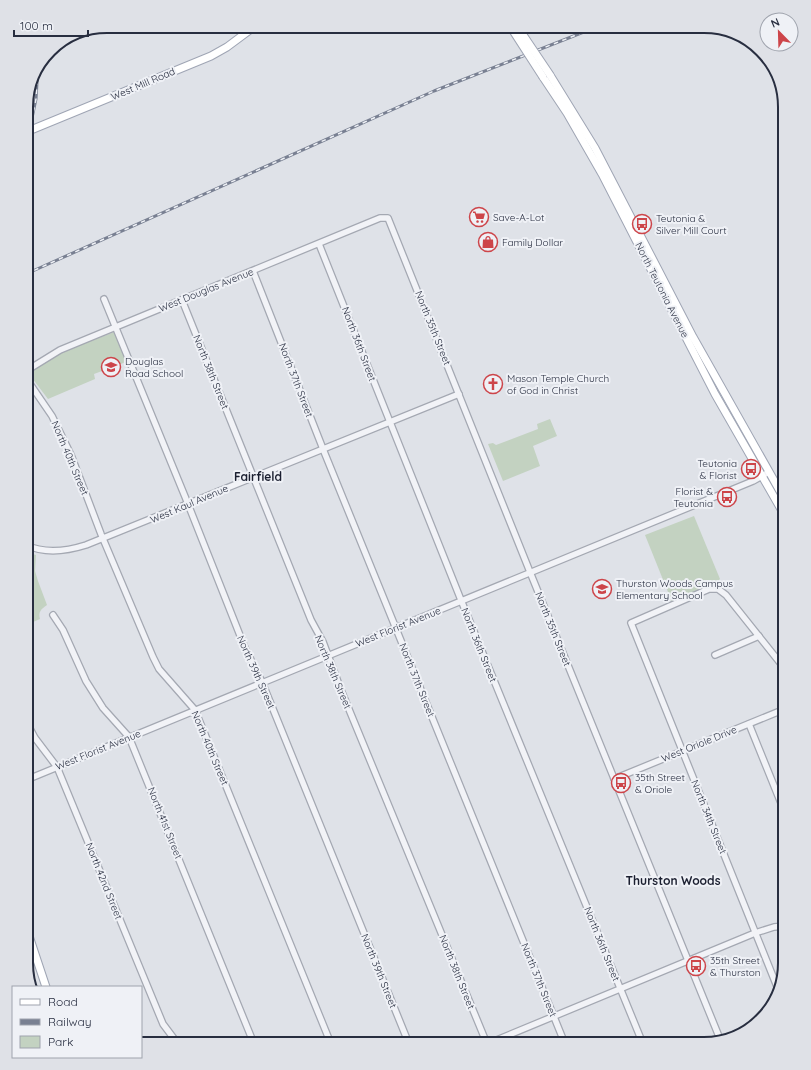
<svg xmlns="http://www.w3.org/2000/svg" width="811" height="1070" font-family="Quicksand,sans-serif">
  <style>
    .green { fill: #c3d2c1 }
    .lines { fill: none; stroke-linecap: round; stroke-linejoin: round }
    .minor-casing { stroke: #a4a8b2; stroke-width: 8 }
    .major-casing { stroke: #9fa5b4; stroke-width: 9 }
    .minor { stroke: #f2f3f7; stroke-width: 5.5 }
    .major { stroke: #fff; stroke-width: 7 }
    .rail-casing { stroke: #798092; stroke-width: 3 }
    .rail { stroke: #eff1f6; stroke-width: 1.5; stroke-dasharray: 4.5; stroke-linecap: butt }
    .major-bridge-casing { stroke: #9fa5b4; stroke-width: 9; stroke-linecap: butt }
    .major-bridge { stroke: #fff; stroke-width: 7 }
    .labels { text-anchor: middle; dominant-baseline: central; stroke-width: 4; stroke-linejoin: round; paint-order: stroke }
    .street-label { font-size: 10px; fill: #282e40; stroke: #eff1f6 }
    .poi-label { font-size: 10px; fill: #282e40; stroke: #eff1f6; text-anchor: start }
    .quarter-label { font-size: 12px; font-weight: bold; fill: #1b1f30; stroke: #eff1f6 }
    .rim { fill: none; stroke: #282e40; stroke-width: 2 }
  </style>
  <rect width="100%" height="100%" fill="#dfe2e8"/>
  <!-- green -->
  <g class="green">
    <path d="M114 332 126 362 94 374 95 379 48 399 29 374C52 352 86 344 114 332Z"/>
    <path d="M550 419 557 436 533 446 540 466 503 481 488 444 493 443 496 445 538 429 537 424Z"/>
    <path d="M694 516 720 579 716 583 672 602 645 535Z"/>
    <path d="M26 552 36 555 35 571 38 581 47 605C41 609 38 612 40 619L26 625Z"/>
  </g>
  <g class="lines">
    <!-- minor casing -->
    <g class="minor-casing">
      <g id="minor">
        <path d="M319 244 461 600 643 1044"/>
        <path d="M253 271 325 454 565 1044"/>
        <path d="M104 299 186 499 245 648 262 682 409 1044"/>
        <path d="M182 300 311 620 323 642 341 690 487 1044"/>
        <path d="M26 371 60 350 380 218H388L530 572 720 1039"/>
        <path d="M26 378 52 416 71 455 101 534 153 657 159 669 195 710 331 1044"/>
        <path d="M26 545C45 554 67 551 86 545L459 394"/>
        <path d="M53 615 63 630 86 681 103 708 129 737 254 1044"/>
        <path d="M715 655 759 636"/>
        <path d="M26 721 35 738 57 767 163 1024 178 1044"/>
        <path d="M749 724 785 813"/>
        <path d="M614 779 785 709"/>
        <path d="M26 780 753 481 769 472"/>
        <path d="M778 989 631 623 709 589H718L726 595 785 669"/>
        <path d="M487 1044 755 933 774 927 785 926"/>
      </g>
    </g>
    <!-- major casing -->
    <g class="major-casing">
      <g id="major">
        <path d="M550 75 595 148 693 337 785 500"/>
        <path d="M543 77 567 113 602 174 715 394 785 516"/>
        <path d="M26 132 211 56 227 47 255 26"/>
        <path d="M26 927 46 987"/>
      </g>
    </g>
    <!-- minor -->
    <use href="#minor" class="minor"/>
    <!-- major -->
    <use href="#major" class="major"/>
    <!-- rail casing -->
    <g class="rail-casing">
      <g id="rail">
        <path d="M26 147 36 99 38 67"/>
        <path d="M26 274 434 91 599 26"/>
      </g>
    </g>
    <!-- rail -->
    <use href="#rail" class="rail"/>
    <!-- major-bridge casing -->
    <g class="major-bridge-casing">
      <g id="major-bridge">
        <path d="M510 26 543 77"/>
        <path d="M517 26 550 75"/>
      </g>
    </g>
    <!-- major-bridge -->
    <use href="#major-bridge" class="major-bridge"/>
  </g>
  <!-- icons -->
  <defs>
    <g id="supermarket-ring" transform="scale(1)"><circle r="9.5" fill="#eff1f6" stroke="#cd454a" stroke-width="1.5"/><path d="M-6-5.5h2.5l.6 2H6L4.5 2H-2.5L-4.4-4H-6ZM-1.5 3.2a1.3 1.3 0 1 0 .1 0ZM3 3.2a1.3 1.3 0 1 0 .1 0Z" fill="#cd454a"/></g>
    <g id="bus-ring" transform="scale(1)"><circle r="9.5" fill="#eff1f6" stroke="#cd454a" stroke-width="1.5"/><path d="M-5-6H5V4H4V6H2V4H-2V6H-4V4H-5ZM-3.5-4V0h7V-4ZM-3.5 1.2v1.5H-2V1.2ZM2 1.2v1.5H3.5V1.2Z" fill="#cd454a"/></g>
    <g id="shop-ring" transform="scale(1)"><circle r="9.5" fill="#eff1f6" stroke="#cd454a" stroke-width="1.5"/><path d="M-5-2.5h2.3a2.7 3.5 0 0 1 5.4 0H5L5.5 6h-11ZM-1.5-2.5h3a1.5 2.3 0 0 0-3 0Z" fill="#cd454a"/></g>
    <g id="school-ring" transform="scale(1)"><circle r="9.5" fill="#eff1f6" stroke="#cd454a" stroke-width="1.5"/><path d="M0-5L7-2L0 1L-7-2ZM-4 1L0 2.5L4 1V4Q0 6-4 4Z" fill="#cd454a"/></g>
    <g id="church-ring" transform="scale(1)"><circle r="9.5" fill="#eff1f6" stroke="#cd454a" stroke-width="1.5"/><path d="M-1.2-6h2.4v3.5h3.3v2.4h-3.3V6h-2.4V-.1h-3.3v-2.4h3.3Z" fill="#cd454a"/></g>
  </defs>
  <g fill-rule="evenodd">
    <use href="#supermarket-ring" x="479" y="217"/>
    <use href="#bus-ring" x="642" y="224"/>
    <use href="#shop-ring" x="488" y="242"/>
    <use href="#school-ring" x="111" y="367"/>
    <use href="#church-ring" x="493" y="384"/>
    <use href="#bus-ring" x="751" y="469"/>
    <use href="#bus-ring" x="727" y="497"/>
    <use href="#school-ring" x="602" y="589"/>
    <use href="#bus-ring" x="621" y="783"/>
    <use href="#bus-ring" x="696" y="966"/>
  </g>
  <g class="labels">
    <!-- street labels -->
    <g class="street-label">
      <text transform="translate(143 84) rotate(-23)">West Mill Road</text>
      <text transform="translate(206 290) rotate(-22)">West Douglas Avenue</text>
      <text transform="translate(662 290) rotate(63)">North Teutonia Avenue</text>
      <text transform="translate(433 328) rotate(68)">North 35th Street</text>
      <text transform="translate(359 344) rotate(69)">North 36th Street</text>
      <text transform="translate(211 372) rotate(68)">North 38th Street</text>
      <text transform="translate(296 380) rotate(69)">North 37th Street</text>
      <text transform="translate(70 458) rotate(67)">North 40th Street</text>
      <text transform="translate(189 504) rotate(-23)">West Kaul Avenue</text>
      <text transform="translate(398 627) rotate(-22)">West Florist Avenue</text>
      <text transform="translate(553 629) rotate(68)">North 35th Street</text>
      <text transform="translate(479 645) rotate(68)">North 36th Street</text>
      <text transform="translate(256 672) rotate(66)">North 39th Street</text>
      <text transform="translate(333 672) rotate(67)">North 38th Street</text>
      <text transform="translate(417 680) rotate(68)">North 37th Street</text>
      <text transform="translate(699 744) rotate(-22)">West Oriole Drive</text>
      <text transform="translate(210 748) rotate(67)">North 40th Street</text>
      <text transform="translate(98 750) rotate(-22)">West Florist Avenue</text>
      <text transform="translate(709 817) rotate(68)">North 34th Street</text>
      <text transform="translate(165 823) rotate(68)">North 41st Street</text>
      <text transform="translate(104 881) rotate(68)">North 42nd Street</text>
      <text transform="translate(602 944) rotate(68)">North 36th Street</text>
      <text transform="translate(379 971) rotate(68)">North 39th Street</text>
      <text transform="translate(457 972) rotate(68)">North 38th Street</text>
      <text transform="translate(539 980) rotate(68)">North 37th Street</text>
    </g>
    <!-- poi labels -->
    <g class="poi-label">
      <text x="493" y="217">Save-A-Lot</text>
      <text x="656" y="218">Teutonia &amp;<tspan x="656" dy="12">Silver Mill Court</tspan></text>
      <text x="502" y="242">Family Dollar</text>
      <text x="125" y="361">Douglas<tspan x="125" dy="12">Road School</tspan></text>
      <text x="507" y="378">Mason Temple Church<tspan x="507" dy="12">of God in Christ</tspan></text>
      <text x="737" y="463" text-anchor="end">Teutonia<tspan x="737" dy="12">&amp; Florist</tspan></text>
      <text x="713" y="491" text-anchor="end">Florist &amp;<tspan x="713" dy="12">Teutonia</tspan></text>
      <text x="616" y="583">Thurston Woods Campus<tspan x="616" dy="12">Elementary School</tspan></text>
      <text x="635" y="777">35th Street<tspan x="635" dy="12">&amp; Oriole</tspan></text>
      <text x="710" y="960">35th Street<tspan x="710" dy="12">&amp; Thurston</tspan></text>
    </g>
    <!-- quarter labels -->
    <g class="quarter-label">
      <text x="258" y="476">Fairfield</text>
      <text x="673" y="880">Thurston Woods</text>
    </g>
  </g>
  <!-- crop -->
  <path d="M0 0H811V1070H0ZM107 33H704A74 74 0 0 1 778 107V963A74 74 0 0 1 704 1037H107A74 74 0 0 1 33 963V107A74 74 0 0 1 107 33Z" fill="#dfe1e7" fill-rule="evenodd"/>
  <path class="rim" d="M107 33H704A74 74 0 0 1 778 107V963A74 74 0 0 1 704 1037H107A74 74 0 0 1 33 963V107A74 74 0 0 1 107 33Z"/>
  <!-- legend -->
  <rect x="12" y="986" width="130" height="72" fill="#eff1f6" stroke="#9fa3ad"/>
  <rect x="20" y="999" width="20" height="6" fill="#ffffff" stroke="#9fa3ad"/>
  <text x="48" y="1006" font-size="12" fill="#282e40">Road</text>
  <rect x="20" y="1019" width="20" height="6" fill="#798092" stroke="#9fa3ad"/>
  <text x="48" y="1026" font-size="12" fill="#282e40">Railway</text>
  <rect x="20" y="1036" width="20" height="12" fill="#c3d2c1" stroke="#9fa3ad"/>
  <text x="48" y="1046" font-size="12" fill="#282e40">Park</text>
  <!-- north arrow -->
  <g transform="translate(779 32) rotate(337)"><circle r="19" fill="#eff1f6" stroke="#9fa3ad"/>
  <path d="M0-3L7 15L0 10L-7 15Z" fill="#cd454a"/>
  <text y="-6" font-size="11" font-weight="bold" text-anchor="middle" fill="#282e40">N</text>
  </g>
  <!-- scale -->
  <path d="M14 30v6h74v-6" fill="none" stroke="#282e40" stroke-width="2"/>
  <text x="20" y="30" font-size="12" fill="#282e40" stroke="#eff1f6" stroke-width="3" paint-order="stroke">100 m</text>
</svg>
